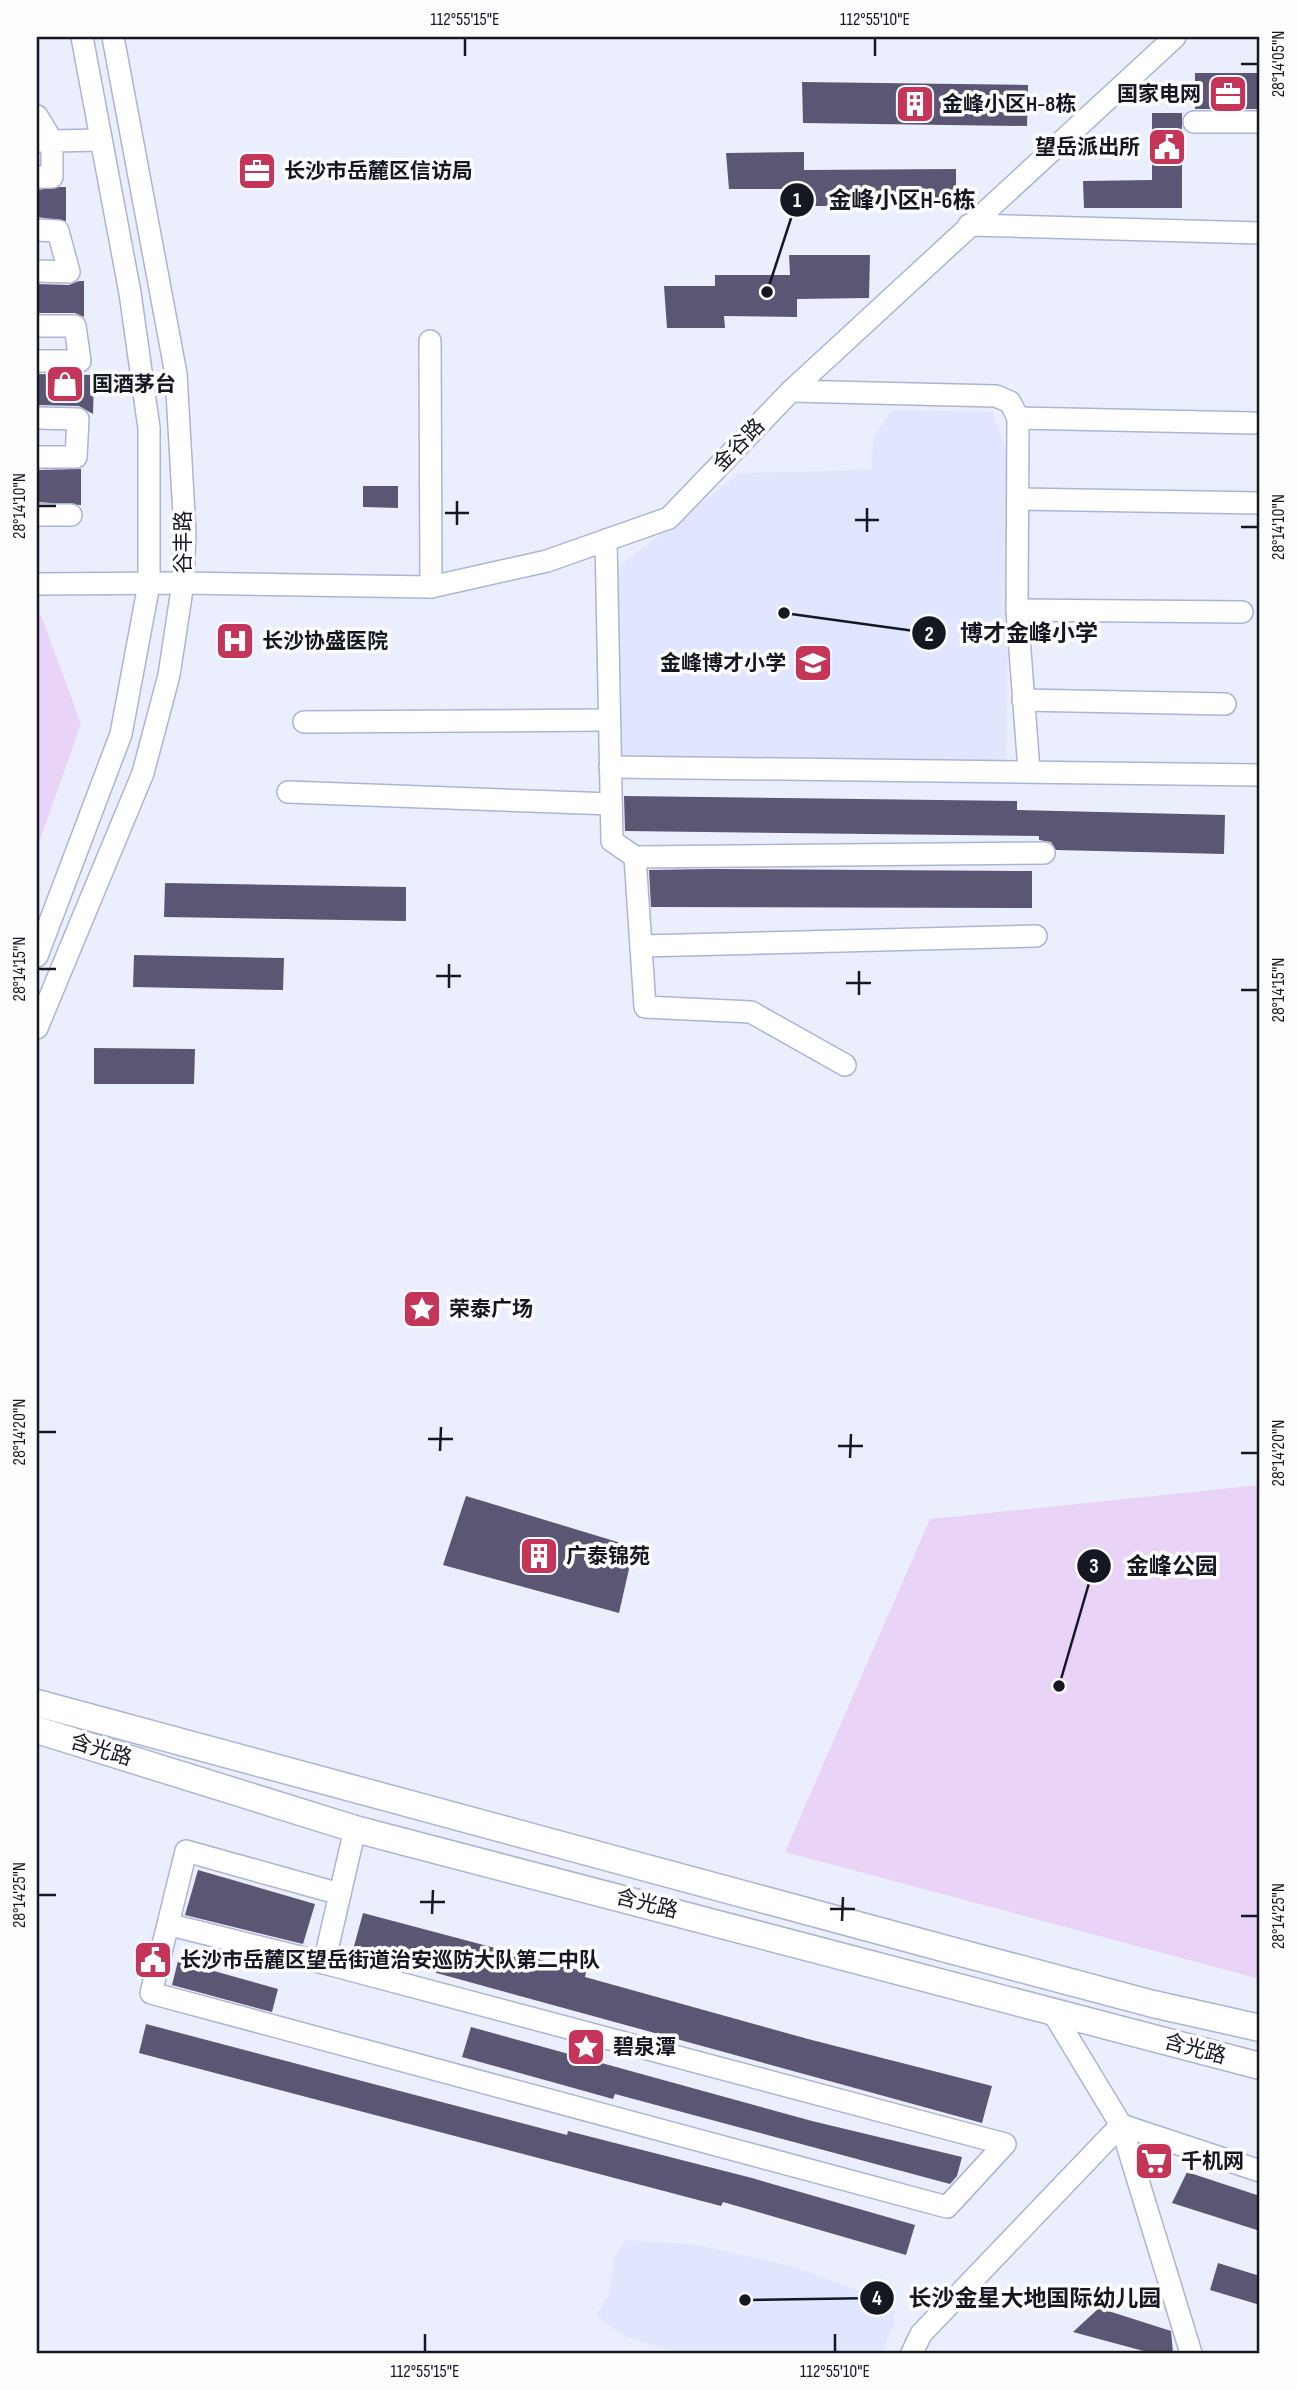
<svg xmlns="http://www.w3.org/2000/svg" width="1297" height="2390" font-family="'Sofia Sans Condensed','Noto Sans SC',sans-serif">
  <style>
    .built { fill: #dfe6fe }
    .green { fill: #e9d3f7 }
    .building { fill: #5b5673 }
    .lines { fill: none; stroke-linecap: round; stroke-linejoin: round }
    .minor-casing { stroke: #acb4d4; stroke-width: 24 }
    .major-casing { stroke: #acb4d4; stroke-width: 29 }
    .minor { stroke: #fff; stroke-width: 21 }
    .major { stroke: #fff; stroke-width: 26 }
    .ticks { fill: none; stroke: #151823; stroke-width: 2.5 }
    .labels { text-anchor: middle; dominant-baseline: central; stroke-width: 7; stroke-linejoin: round; paint-order: stroke }
    .poi-label { font-size: 21px; font-weight: bold; fill: #151823; stroke: #fdfdfd; text-anchor: start }
    .street-label { font-size: 21px; fill: #151823; stroke: #fdfdfd }
    .leader { fill: none; stroke: #151823; stroke-width: 2.5 }
    .callout-dot { fill: #151823; stroke: #fdfdfd; stroke-width: 2.5 }
    .mark-label { font-size: 21px; text-anchor: middle; font-weight: bold; fill: #fff }
    .callout-label { font-size: 23px; text-anchor: middle; font-weight: bold; fill: #151823; stroke: #fdfdfd; stroke-width: 7; stroke-linejoin: round; paint-order: stroke }
    .neatline { fill: none; stroke: #151823; stroke-width: 2.5 }
    .ticks-label { font-size: 18px; text-anchor: middle; fill: #151823 }
  </style>
  <rect width="100%" height="100%" fill="#ebeffd"/>
  <!-- built -->
  <g class="built">
    <path d="M893 410 992 412 1010 458 1006 763 620 758 617 568 740 473 871 470 874 436Z"/>
    <path d="M626 2240 698 2245 795 2267 894 2304V2326L886 2340 883 2353H678L624 2336 596 2315 609 2295 614 2259Z"/>
  </g>
  <!-- green -->
  <g class="green">
    <path d="M37 615H41L81 724 37 848Z"/>
    <path d="M1260 1485V1979L785 1852 930 1519Z"/>
  </g>
  <!-- building -->
  <g class="building">
    <rect x="1195" y="73" width="65" height="36"/>
    <path d="M802 82 1028 85 1027 126 803 123Z"/>
    <path d="M1152 113H1182V208H1084L1083 181 1152 180Z"/>
    <path d="M804 152V170L956 169V206H804V189H729L726 153Z"/>
    <path d="M60 187H66V221L37 217V190Z"/>
    <path d="M789 255H870L869 298 797 299V317L724 316 725 328H667L664 286H715V275H790Z"/>
    <path d="M79 281H84V317L75 313H37V284L69 285Z"/>
    <path d="M37 374 94 375 93 414 79 406 37 405Z"/>
    <path d="M81 469V505L37 502V470Z"/>
    <path d="M363 486H398V508L363 507Z"/>
    <path d="M624 796 1017 801V810L1225 815 1224 854 1056 850 1051 842 1039 840V836L625 831Z"/>
    <path d="M711 869 1032 871V908L651 907 649 870Z"/>
    <path d="M165 883 406 887V921L164 917Z"/>
    <path d="M134 955 284 958 283 990 133 987Z"/>
    <path d="M94 1048 195 1049 194 1084H94Z"/>
    <path d="M466 1496 634 1547 619 1613 443 1565Z"/>
    <path d="M198 1870 315 1904 303 1944 185 1915Z"/>
    <path d="M363 1913 586 1972 585 1977 808 2039 992 2086 982 2123 353 1950Z"/>
    <path d="M178 1961 278 1989 272 2012 172 1985Z"/>
    <path d="M146 2024 567 2135 568 2131 752 2178 915 2225 906 2255 723 2202 721 2206 139 2053Z"/>
    <path d="M471 2027 812 2121 962 2157 957 2176 950 2184 615 2094 613 2099 462 2057Z"/>
    <path d="M1187 2172 1260 2196V2231L1172 2203Z"/>
    <path d="M1218 2263 1260 2276V2305L1210 2290Z"/>
    <path d="M1099 2308 1171 2331 1173 2353H1151L1073 2332Z"/>
  </g>
  <g class="lines">
    <!-- minor casing -->
    <g class="minor-casing">
      <g id="minor">
        <path d="M37 116 52 141H37"/>
        <path d="M1194 122H1260"/>
        <path d="M37 177H52V141L101 140"/>
        <path d="M969 225 1260 233"/>
        <path d="M37 230 58 231 69 272 37 271"/>
        <path d="M37 326H75L80 361H37"/>
        <path d="M430 341 431 587"/>
        <path d="M791 391 996 396 1010 402 1018 418 1017 610 1029 771"/>
        <path d="M37 418 78 419 76 457H37"/>
        <path d="M1018 418 1253 423"/>
        <path d="M1018 499 1260 503"/>
        <path d="M37 515H71"/>
        <path d="M606 540 612 841 635 857 1044 853"/>
        <path d="M37 584 183 583 431 587 547 561 669 518 791 391 1175 37"/>
        <path d="M1017 610 1242 612"/>
        <path d="M1023 700 1225 704"/>
        <path d="M304 722 609 720"/>
        <path d="M610 767 1260 775"/>
        <path d="M288 792 611 804"/>
        <path d="M635 857 645 1007 751 1012 845 1065"/>
        <path d="M641 946 1036 936"/>
        <path d="M37 956 121 734 149 584V428L130 293 82 37"/>
        <path d="M37 1028 143 773 169 675 183 583 185 532 176 374 113 37"/>
        <path d="M171 1925 324 1963 355 1829"/>
        <path d="M324 1963 1005 2144 947 2207 151 1993 186 1851 340 1894"/>
        <path d="M1121 2125 1191 2353"/>
        <path d="M1121 2125 1260 2171"/>
        <path d="M912 2353 921 2334 1121 2125 1052 2011"/>
      </g>
    </g>
    <!-- major casing -->
    <g class="major-casing">
      <g id="major">
        <path d="M37 1703 950 1950 1153 2004 1260 2028"/>
        <path d="M37 1730 355 1829 1260 2066"/>
      </g>
    </g>
    <!-- minor -->
    <use href="#minor" class="minor"/>
    <!-- major -->
    <use href="#major" class="major"/>
  </g>
  <!-- ticks -->
  <path class="ticks" d="M465 56V38M875 56V38M1241 64H1258M38 506H56M445 513H469M855 520H879M457 525V501M1241 527H1258M867 532V508M38 969H56M436 976H461M846 983H871M449 988V964M1241 990H1258M859 995V971M38 1432H56M428 1439H453M838 1446H863M440 1451 441 1427M1241 1453H1258M850 1458 851 1434M38 1895H56M420 1902H445M830 1909H855M432 1914 433 1890M1241 1916H1258M842 1921 843 1897M425 2352V2334M835 2352V2334"/>
  <!-- icons -->
  <defs>
    <g id="office-square" transform="scale(2.0125)"><rect x="-9" y="-9" width="18" height="18" rx="4" fill="#c53559" stroke="#fdfdfd"/><path d="M-6-3h4V-5.5h4V-3h4V5H-6ZM-1-4.5V-3h2v-1.5ZM-6 0V1H6V0Z" fill="#fff"/></g>
    <g id="building-square" transform="scale(2.0125)"><rect x="-9" y="-9" width="18" height="18" rx="4" fill="#c53559" stroke="#fdfdfd"/><path d="M-4-6H4V6H1V3H-1V6H-4ZM-2.5-4.3h1.7v1.8h-1.7ZM.8-4.3h1.7v1.8H.8ZM-2.5-1h1.7V.8h-1.7ZM.8-1h1.7V.8H.8Z" fill="#fff"/></g>
    <g id="civic-square" transform="scale(2.0125)"><rect x="-9" y="-9" width="18" height="18" rx="4" fill="#c53559" stroke="#fdfdfd"/><path d="M-.6-6.5H3V-4.5H.6V-3L4-1V1h2V6H-6V1h2V-1L-.6-3ZM-1.2 2.5V6h2.4V2.5Z" fill="#fff"/></g>
    <g id="shop-square" transform="scale(2.0125)"><rect x="-9" y="-9" width="18" height="18" rx="4" fill="#c53559" stroke="#fdfdfd"/><path d="M-5-2.5h2.3a2.7 3.5 0 0 1 5.4 0H5L5.5 6h-11ZM-1.5-2.5h3a1.5 2.3 0 0 0-3 0Z" fill="#fff"/></g>
    <g id="hospital-square" transform="scale(2.0125)"><rect x="-9" y="-9" width="18" height="18" rx="4" fill="#c53559" stroke="#fdfdfd"/><path d="M-5-5h3v3.5h4V-5h3V5h-3V1.5h-4V5h-3Z" fill="#fff"/></g>
    <g id="school-square" transform="scale(2.0125)"><rect x="-9" y="-9" width="18" height="18" rx="4" fill="#c53559" stroke="#fdfdfd"/><path d="M0-5L7-2L0 1L-7-2ZM-4 1L0 2.5L4 1V4Q0 6-4 4Z" fill="#fff"/></g>
    <g id="sight-square" transform="scale(2.0125)"><rect x="-9" y="-9" width="18" height="18" rx="4" fill="#c53559" stroke="#fdfdfd"/><path d="M0-6L1.8-2.2L6-1.7L2.9 1.2L3.7 5.4L0 3.3L-3.7 5.4L-2.9 1.2L-6-1.7L-1.8-2.2Z" fill="#fff"/></g>
    <g id="supermarket-square" transform="scale(2.0125)"><rect x="-9" y="-9" width="18" height="18" rx="4" fill="#c53559" stroke="#fdfdfd"/><path d="M-6-5.5h2.5l.6 2H6L4.5 2H-2.5L-4.4-4H-6ZM-1.5 3.2a1.3 1.3 0 1 0 .1 0ZM3 3.2a1.3 1.3 0 1 0 .1 0Z" fill="#fff"/></g>
  </defs>
  <g fill-rule="evenodd">
    <use href="#office-square" x="1228" y="94"/>
    <use href="#building-square" x="915" y="104"/>
    <use href="#civic-square" x="1167" y="147"/>
    <use href="#office-square" x="257" y="171"/>
    <use href="#shop-square" x="65" y="384"/>
    <use href="#hospital-square" x="235" y="641"/>
    <use href="#school-square" x="813" y="663"/>
    <use href="#sight-square" x="422" y="1309"/>
    <use href="#building-square" x="539" y="1556"/>
    <use href="#civic-square" x="153" y="1960"/>
    <use href="#sight-square" x="586" y="2047"/>
    <use href="#supermarket-square" x="1154" y="2161"/>
  </g>
  <g class="labels">
    <!-- poi labels -->
    <g class="poi-label">
      <text x="1201" y="94" text-anchor="end">国家电网</text>
      <text x="942" y="104">金峰小区H-8栋</text>
      <text x="1140" y="147" text-anchor="end">望岳派出所</text>
      <text x="284" y="171">长沙市岳麓区信访局</text>
      <text x="92" y="384">国酒茅台</text>
      <text x="262" y="641">长沙协盛医院</text>
      <text x="786" y="663" text-anchor="end">金峰博才小学</text>
      <text x="449" y="1309">荣泰广场</text>
      <text x="566" y="1556">广泰锦苑</text>
      <text x="180" y="1960">长沙市岳麓区望岳街道治安巡防大队第二中队</text>
      <text x="613" y="2047">碧泉潭</text>
      <text x="1181" y="2161">千机网</text>
    </g>
    <!-- street labels -->
    <g class="street-label">
      <text transform="translate(739 445) rotate(-46)">金谷路</text>
      <text transform="translate(183 542) rotate(-90)">谷丰路</text>
      <text transform="translate(101 1750) rotate(17)">含光路</text>
      <text transform="translate(647 1904) rotate(14)">含光路</text>
      <text transform="translate(1195 2049) rotate(15)">含光路</text>
    </g>
  </g>
  <!-- callouts -->
  <path class="leader" d="M767 292L797 200M784 613L929 633M1059 1686L1094 1566M745 2300L877 2298"/>
  <g class="callout-dot">
    <circle cx="767" cy="292" r="7"/>
    <circle cx="784" cy="613" r="7"/>
    <circle cx="1059" cy="1686" r="7"/>
    <circle cx="745" cy="2300" r="7"/>
    <circle cx="797" cy="200" r="18"/>
    <circle cx="929" cy="633" r="18"/>
    <circle cx="1094" cy="1566" r="18"/>
    <circle cx="877" cy="2298" r="18"/>
  </g>
  <g class="mark-label">
    <text x="797" y="207">1</text>
    <text x="929" y="641">2</text>
    <text x="1094" y="1573">3</text>
    <text x="877" y="2305">4</text>
  </g>
  <g class="callout-label">
    <text x="902" y="208">金峰小区H-6栋</text>
    <text x="1029" y="641">博才金峰小学</text>
    <text x="1172" y="1574">金峰公园</text>
    <text x="1035" y="2306">长沙金星大地国际幼儿园</text>
  </g>
  <!-- border -->
  <rect width="1297" height="2390" fill="none" stroke="#fdfdfd" stroke-width="77"/>
  <rect x="38" y="38" width="1220" height="2314" class="neatline"/>
  <g class="ticks-label">
    <text x="465" y="25">112°55'15"E</text>
    <text x="875" y="25">112°55'10"E</text>
    <text transform="translate(1278 64) rotate(-90)" y="6">28°14'05"N</text>
    <text transform="translate(19 506) rotate(-90)" y="6">28°14'10"N</text>
    <text transform="translate(1278 527) rotate(-90)" y="6">28°14'10"N</text>
    <text transform="translate(19 969) rotate(-90)" y="6">28°14'15"N</text>
    <text transform="translate(1278 990) rotate(-90)" y="6">28°14'15"N</text>
    <text transform="translate(19 1432) rotate(-90)" y="6">28°14'20"N</text>
    <text transform="translate(1278 1453) rotate(-90)" y="6">28°14'20"N</text>
    <text transform="translate(19 1895) rotate(-90)" y="6">28°14'25"N</text>
    <text transform="translate(1278 1916) rotate(-90)" y="6">28°14'25"N</text>
    <text x="425" y="2377">112°55'15"E</text>
    <text x="835" y="2377">112°55'10"E</text>
  </g>
</svg>
